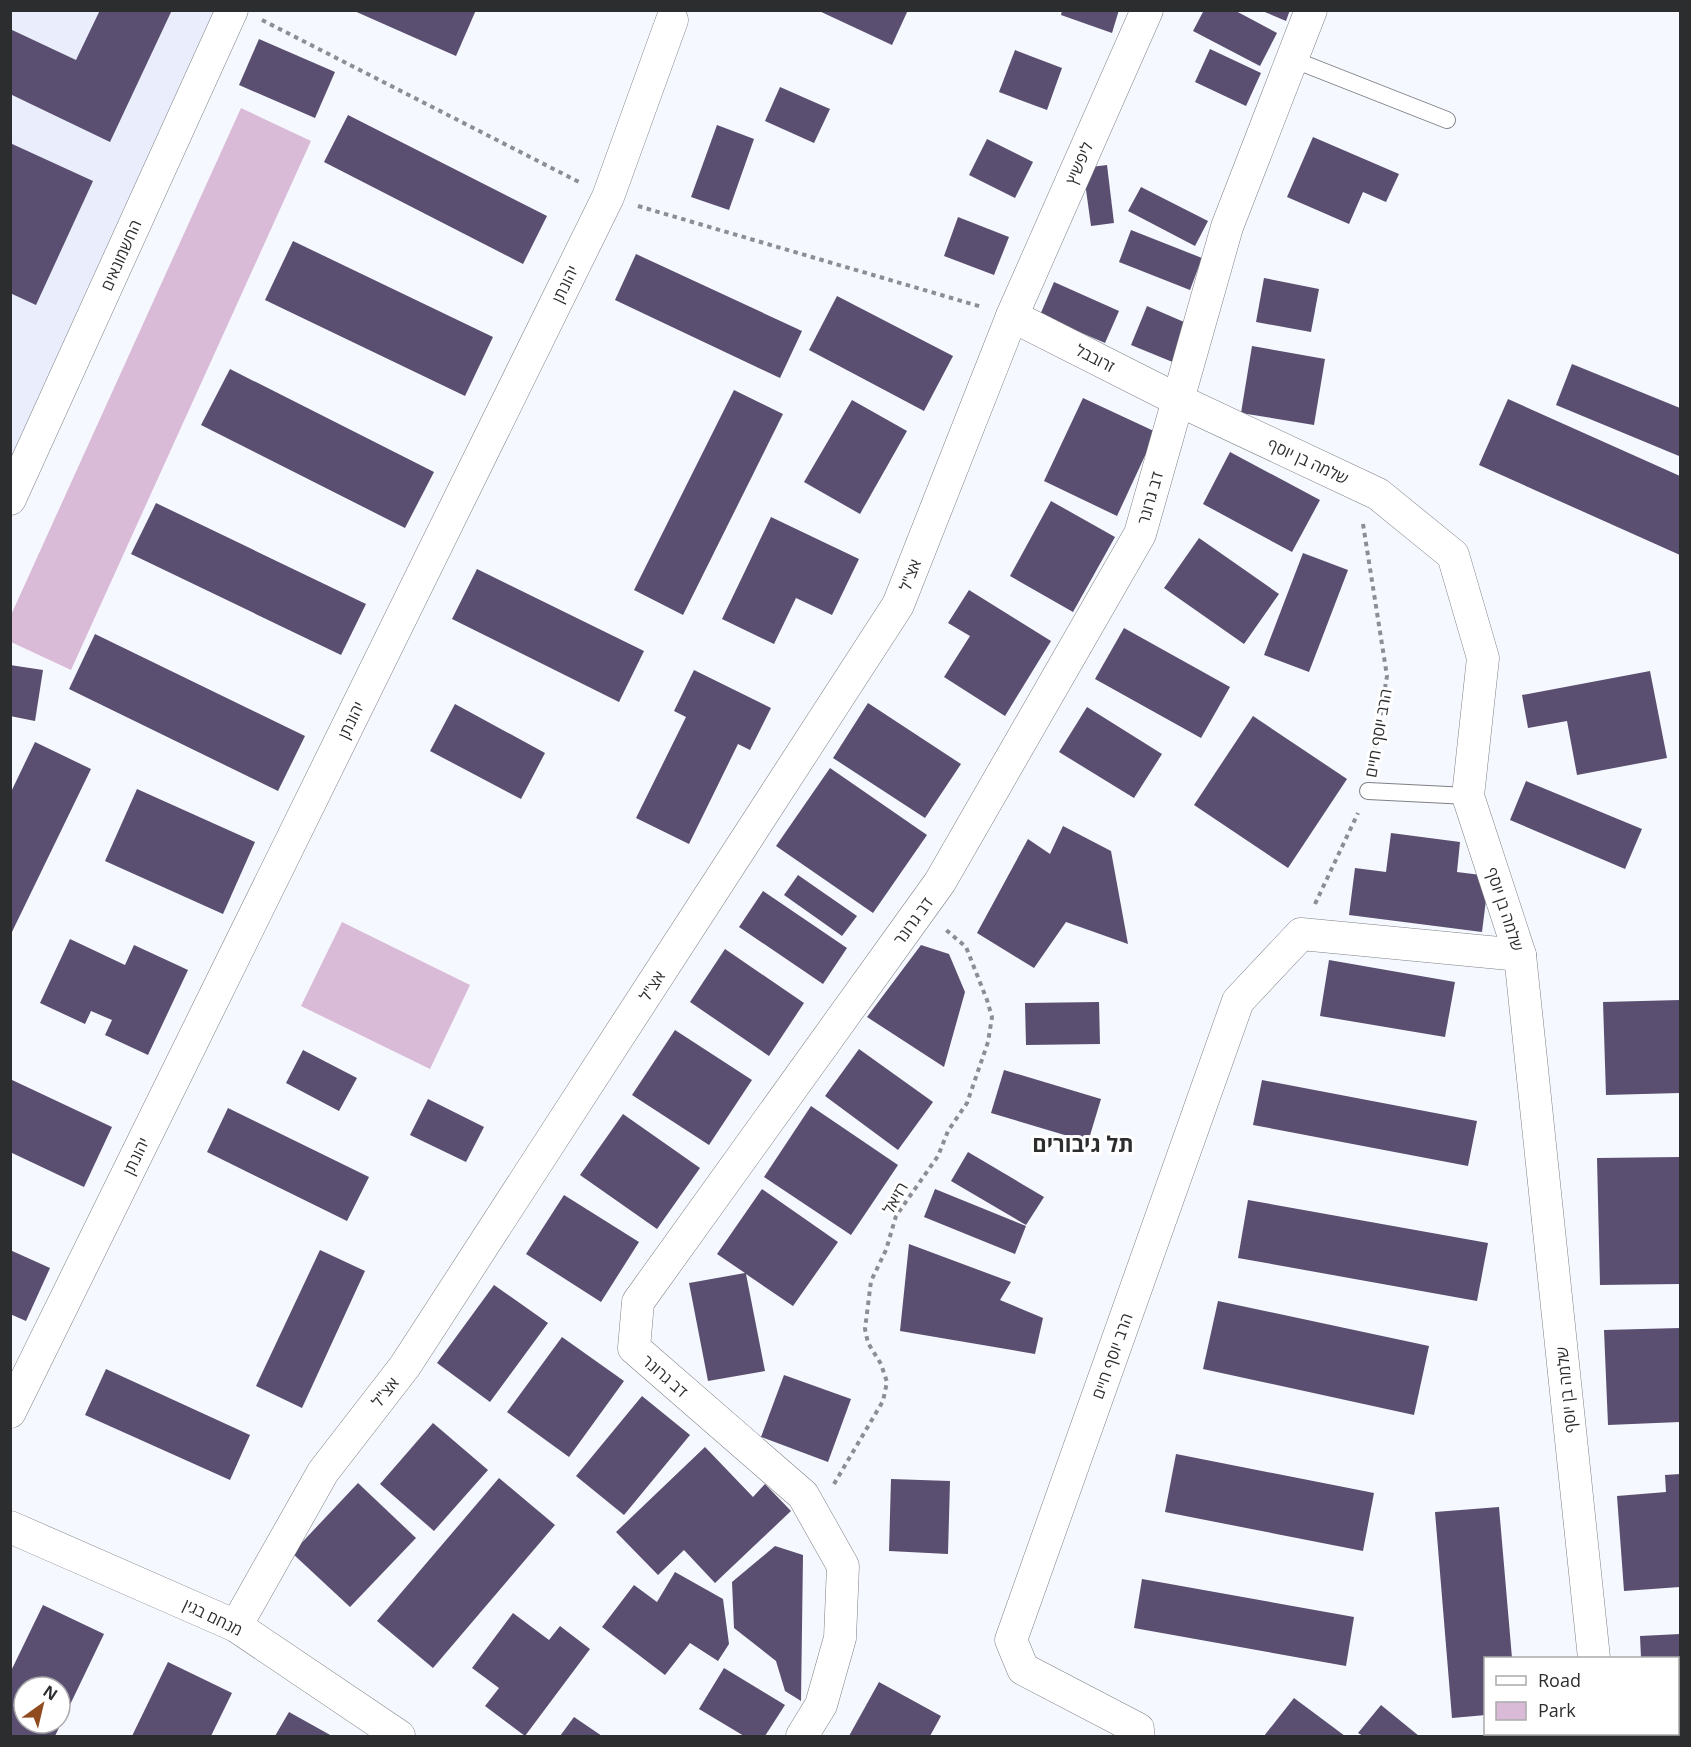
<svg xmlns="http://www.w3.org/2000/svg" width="1691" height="1747" font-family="'Open Sans',Heebo,sans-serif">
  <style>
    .built { fill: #eaeefc }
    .green { fill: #d9bbd8 }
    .building { fill: #5a4f70; fill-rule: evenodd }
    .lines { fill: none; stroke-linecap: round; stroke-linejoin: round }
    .service-casing { stroke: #7e8085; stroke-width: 18 }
    .minor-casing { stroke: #7e8085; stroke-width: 33 }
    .path { stroke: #8d8e93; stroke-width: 4; stroke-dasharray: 4.5 4.5; stroke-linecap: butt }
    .service { stroke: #fff; stroke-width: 16 }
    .minor { stroke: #fff; stroke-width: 32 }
    .labels { text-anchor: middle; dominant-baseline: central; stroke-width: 6; stroke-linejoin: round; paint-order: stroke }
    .street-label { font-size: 16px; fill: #2c2d2f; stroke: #fff }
    .district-label { font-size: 22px; font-weight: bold; fill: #2c2d2f; stroke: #fff }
  </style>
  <rect width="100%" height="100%" fill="#f6f8ff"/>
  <!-- built -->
  <path class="built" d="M11 11H221L11 496Z"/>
  <!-- green -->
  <g class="green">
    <path d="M241 108 311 141 71 670 11 642V615Z"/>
    <path d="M342 922 470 985 430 1069 301 1006Z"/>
  </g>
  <!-- building -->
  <g class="building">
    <path d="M100 10H172L110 142 10 94V29L76 60Z"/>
    <path d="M352 10H476L456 56Z"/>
    <path d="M817 10H908L892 45Z"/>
    <path d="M1062 10H1119L1112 33 1061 15Z"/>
    <path d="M1204 10H1234L1277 33 1260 66 1193 31Z"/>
    <path d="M1260 10H1290L1286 21Z"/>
    <path d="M259 39 335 72 315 118 239 85Z"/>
    <path d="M1210 49 1261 73 1246 106 1195 82Z"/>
    <path d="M1015 50 1062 68 1047 110 999 92Z"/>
    <path d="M780 87 830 109 814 143 765 121Z"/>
    <path d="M348 115 547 216 523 264 324 162Z"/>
    <path d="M717 125 754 139 729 210 691 197Z"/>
    <path d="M1313 137 1399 174 1386 202 1363 192 1349 224 1287 197Z"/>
    <path d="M987 139 1033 162 1015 198 969 175Z"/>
    <path d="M10 143 93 181 36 305 10 293Z"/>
    <path d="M1107 165 1114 223 1091 226 1083 168Z"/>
    <path d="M1141 187 1208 221 1195 246 1128 211Z"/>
    <path d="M958 217 1009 237 994 275 944 256Z"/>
    <path d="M1131 230 1202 258 1190 290 1119 262Z"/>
    <path d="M293 241 493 337 465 396 265 300Z"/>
    <path d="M636 254 802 331 780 378 615 300Z"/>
    <path d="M1264 278 1319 289 1311 332 1256 322Z"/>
    <path d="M1054 282 1119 311 1105 343 1040 315Z"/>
    <path d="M837 296 953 356 924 411 809 350Z"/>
    <path d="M1147 306 1191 325 1175 363 1131 345Z"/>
    <path d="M1252 346 1325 359 1314 425 1241 413Z"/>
    <path d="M1572 364 1680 408 1679 456 1556 405Z"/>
    <path d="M230 369 434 472 405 528 201 425Z"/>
    <path d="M734 390 783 414 683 615 634 590Z"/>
    <path d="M1083 398 1156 432 1117 516 1044 481Z"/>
    <path d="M1508 399 1680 476V555L1479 465Z"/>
    <path d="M852 400 907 431 860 514 804 482Z"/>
    <path d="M1230 452 1320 500 1292 552 1203 504Z"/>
    <path d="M1051 501 1115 537 1073 612 1010 576Z"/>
    <path d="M156 503 366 604 341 655 131 554Z"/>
    <path d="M771 517 859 559 832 615 796 598 774 644 722 619Z"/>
    <path d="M1199 538 1279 594 1244 644 1164 588Z"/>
    <path d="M1303 553 1348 570 1309 672 1264 655Z"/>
    <path d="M477 569 644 651 619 702 452 619Z"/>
    <path d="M969 590 1051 641 1005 716 944 677 970 636 948 623Z"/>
    <path d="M1124 628 1230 687 1201 738 1095 679Z"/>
    <path d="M95 634 305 736 278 791 69 689Z"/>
    <path d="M10 665 43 670 35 721 10 716Z"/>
    <path d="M694 670 771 708 750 750 738 744 689 844 636 818 686 717 674 711Z"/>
    <path d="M1650 671 1667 758 1577 775 1567 721 1528 728 1522 695Z"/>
    <path d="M868 703 961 764 925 818 833 758Z"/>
    <path d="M455 704 545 753 521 799 430 751Z"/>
    <path d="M1087 707 1162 754 1134 798 1059 752Z"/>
    <path d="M1253 716 1347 779 1288 868 1194 805Z"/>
    <path d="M35 742 91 769 10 936V794Z"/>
    <path d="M830 768 927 835 873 913 776 846Z"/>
    <path d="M1526 781 1642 829 1625 869 1510 820Z"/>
    <path d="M137 789 255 842 223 914 105 861Z"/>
    <path d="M1063 826 1111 851 1128 944 1066 922 1034 968 977 933 1028 839 1050 854Z"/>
    <path d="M1391 833 1460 842 1457 872 1489 876 1482 932 1349 915 1355 868 1386 872Z"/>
    <path d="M798 875 857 916 842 936 784 895Z"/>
    <path d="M763 891 847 948 823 984 739 927Z"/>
    <path d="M70 939 125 965 134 945 188 970 148 1055 105 1035 112 1020 91 1011 85 1024 40 1003Z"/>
    <path d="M921 945 949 954 965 992 944 1067 867 1017Z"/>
    <path d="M725 949 804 1003 769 1056 690 1002Z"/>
    <path d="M1329 960 1455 982 1445 1037 1320 1016Z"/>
    <path d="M1680 1000V1093L1606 1095 1603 1002Z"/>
    <path d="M1099 1002 1100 1044 1026 1045 1025 1003Z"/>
    <path d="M675 1030 752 1080 709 1145 632 1095Z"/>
    <path d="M859 1049 933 1102 898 1150 825 1096Z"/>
    <path d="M303 1050 357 1078 339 1111 286 1083Z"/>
    <path d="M1004 1070 1101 1099 1088 1142 991 1113Z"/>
    <path d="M10 1079 112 1127 84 1187 10 1152Z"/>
    <path d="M1262 1080 1477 1121 1468 1166 1253 1125Z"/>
    <path d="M428 1099 484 1127 466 1162 410 1135Z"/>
    <path d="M811 1106 898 1165 851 1235 764 1177Z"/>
    <path d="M228 1108 369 1177 347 1221 207 1152Z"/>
    <path d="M623 1114 700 1168 657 1229 580 1175Z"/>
    <path d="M968 1152 1044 1197 1026 1225 951 1181Z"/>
    <path d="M1680 1157V1284L1600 1285 1597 1158Z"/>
    <path d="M762 1189 838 1242 793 1306 746 1274 765 1371 708 1381 689 1283 745 1273 717 1254Z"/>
    <path d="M935 1189 1026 1226 1015 1254 924 1217Z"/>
    <path d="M564 1195 639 1242 601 1302 526 1254Z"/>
    <path d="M1248 1200 1488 1243 1477 1301 1238 1258Z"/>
    <path d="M909 1244 1011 1282 1000 1300 1043 1318 1035 1354 900 1331Z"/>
    <path d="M10 1250 50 1268 26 1321 10 1314Z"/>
    <path d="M320 1250 365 1271 302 1408 256 1386Z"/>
    <path d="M494 1285 548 1323 490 1402 437 1363Z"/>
    <path d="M1218 1301 1429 1346 1414 1415 1203 1369Z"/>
    <path d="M1680 1328V1422L1608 1425 1604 1330Z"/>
    <path d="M562 1337 624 1381 569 1457 507 1412Z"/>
    <path d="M106 1369 250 1435 230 1480 85 1415Z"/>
    <path d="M784 1375 851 1399 828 1462 761 1437Z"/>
    <path d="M642 1396 690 1435 624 1515 576 1476Z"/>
    <path d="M433 1423 488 1470 434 1531 380 1484Z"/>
    <path d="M705 1447 753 1497 765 1484 791 1511 715 1583 684 1550 658 1575 616 1532Z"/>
    <path d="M1176 1454 1374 1493 1363 1551 1165 1512Z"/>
    <path d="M1680 1474V1587L1624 1591 1617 1496 1666 1492 1665 1475Z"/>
    <path d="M499 1478 555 1525 433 1668 377 1621Z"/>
    <path d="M891 1479 950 1481 948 1554 889 1551Z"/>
    <path d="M358 1483 416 1538 350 1607 292 1553Z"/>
    <path d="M1499 1507 1512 1658H1486V1715L1452 1718 1435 1512Z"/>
    <path d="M775 1546 803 1555 801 1701 785 1691 776 1661 734 1628 732 1582Z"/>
    <path d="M675 1572 723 1599 729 1644 718 1661 690 1643 665 1675 602 1627 634 1585 657 1602Z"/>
    <path d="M1142 1579 1354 1617 1346 1666 1134 1628Z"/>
    <path d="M43 1605 104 1634 55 1736H10V1673ZM24 1687H60V1723H24Z"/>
    <path d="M513 1613 549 1640 560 1626 590 1649 525 1736 485 1706 499 1688 472 1668Z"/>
    <path d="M1680 1634V1736H1646V1734H1678V1658H1641L1640 1636Z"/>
    <path d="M168 1662 232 1693 211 1736H132Z"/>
    <path d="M724 1668 785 1705 765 1736H744L699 1709Z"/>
    <path d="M879 1682 941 1716 930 1736H849Z"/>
    <path d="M1294 1698 1345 1736H1264Z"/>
    <path d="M1381 1705 1419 1736H1363L1358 1733Z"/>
    <path d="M289 1712 332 1736H275Z"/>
    <path d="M574 1717 602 1736H560Z"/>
  </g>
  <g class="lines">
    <!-- service casing -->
    <g class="service-casing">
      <g id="service">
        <path d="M1292 59 1447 120"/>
        <path d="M1368 791 1468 796"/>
      </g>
    </g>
    <!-- minor casing -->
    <g class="minor-casing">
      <g id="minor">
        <path d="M1012 316 1178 400 1378 494 1453 555 1483 658 1468 796 1520 955 1594 1658"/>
        <path d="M10 499 232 10"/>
        <path d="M10 1412 608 197 672 20"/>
        <path d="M10 1527 236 1626 399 1736"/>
        <path d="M236 1626 323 1472 405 1366 898 605 1012 316 1147 10"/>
        <path d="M1602 1734V1736"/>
        <path d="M802 1736 821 1705 840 1638 843 1566 803 1495 634 1348 638 1302 940 882 1140 534 1227 227 1311 10"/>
        <path d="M1138 1736V1729L1023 1669 1011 1640 1238 1001 1301 934 1520 955"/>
      </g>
    </g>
    <!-- path -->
    <g class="path">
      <path d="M262 20 579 182"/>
      <path d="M638 206 982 307"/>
      <path d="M1363 524 1387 676 1372 766"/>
      <path d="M1315 904 1358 813"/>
      <path d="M834 1484 883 1401 887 1382 881 1364 868 1343 865 1329 871 1281 886 1250 896 1216 938 1156 948 1131 967 1103 988 1042 992 1017 987 1000 966 947 945 929"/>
    </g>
    <!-- service -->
    <use href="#service" class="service"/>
    <!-- minor -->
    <use href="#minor" class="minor"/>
  </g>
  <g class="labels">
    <!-- street labels -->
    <g class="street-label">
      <text transform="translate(1079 163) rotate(-66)">ליפשיץ</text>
      <text transform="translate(121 255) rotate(-66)">החשמונאים</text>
      <text transform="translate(565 284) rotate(-64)">יהונתן</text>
      <text transform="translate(1095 358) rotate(27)">זרובבל</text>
      <text transform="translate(1308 461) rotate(25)">שלמה בן יוסף</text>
      <text transform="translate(1150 498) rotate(-74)">דב גרונר</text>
      <text transform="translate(910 575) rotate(-69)">אצ"ל</text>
      <text transform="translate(351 720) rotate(-64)">יהונתן</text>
      <text transform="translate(1378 733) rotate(-80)">הרב יוסף חיים</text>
      <text transform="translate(1505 909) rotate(72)">שלמה בן יוסף</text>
      <text transform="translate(913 921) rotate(-54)">דב גרונר</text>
      <text transform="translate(652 986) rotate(-57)">אצ"ל</text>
      <text transform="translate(136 1156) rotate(-64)">יהונתן</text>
      <text transform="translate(895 1198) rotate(-60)">רזיאל</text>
      <text transform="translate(1112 1356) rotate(-70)">הרב יוסף חיים</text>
      <text transform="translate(665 1376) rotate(41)">דב גרונר</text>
      <text transform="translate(1566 1390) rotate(-96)">שלמה בן יוסף</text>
      <text transform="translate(385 1392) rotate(-52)">אצ"ל</text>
      <text transform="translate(213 1617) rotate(26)">מנחם בגין</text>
    </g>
    <!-- district labels -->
    <g class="district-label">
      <text x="1083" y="1143">תל גיבורים</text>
    </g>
  </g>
  <!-- border -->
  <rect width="1691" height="1747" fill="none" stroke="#2c2d2f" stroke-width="24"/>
  <!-- legend -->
  <rect x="1484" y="1657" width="195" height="78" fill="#ffffff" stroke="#ababac" stroke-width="1.5"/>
  <rect x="1496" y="1676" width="30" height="9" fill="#ffffff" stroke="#ababac" stroke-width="1.5"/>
  <text x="1538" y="1687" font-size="18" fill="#2c2d2f">Road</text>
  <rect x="1496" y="1702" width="30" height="18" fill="#d9bbd8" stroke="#ababac" stroke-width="1.5"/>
  <text x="1538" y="1717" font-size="18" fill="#2c2d2f">Park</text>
  <!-- north arrow -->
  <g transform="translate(42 1705) rotate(34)"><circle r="28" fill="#ffffff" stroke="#ababac" stroke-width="1.5"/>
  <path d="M0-4.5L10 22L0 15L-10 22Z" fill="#904c1f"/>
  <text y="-9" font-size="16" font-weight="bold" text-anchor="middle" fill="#2c2d2f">N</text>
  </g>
</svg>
